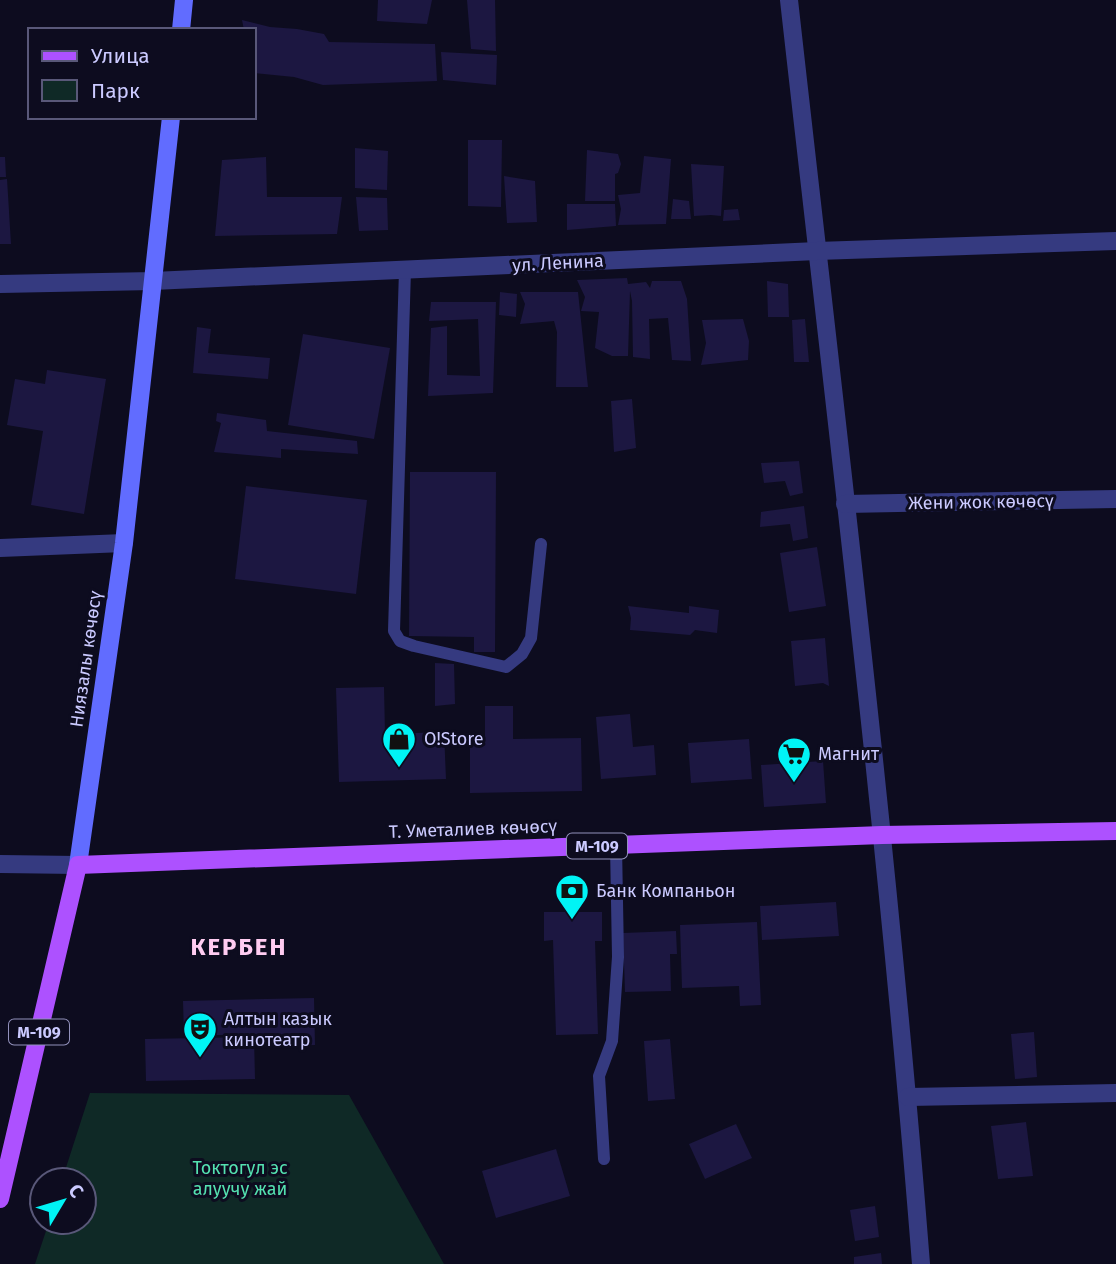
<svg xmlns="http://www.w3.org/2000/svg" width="1116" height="1264" font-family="'Fira Sans',sans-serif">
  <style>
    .green { fill: #0f2926 }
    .building { fill: #1c1741 }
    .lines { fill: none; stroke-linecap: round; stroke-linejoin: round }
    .lane { stroke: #353a80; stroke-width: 12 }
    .street { stroke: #353a80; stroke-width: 18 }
    .secondary { stroke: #616cff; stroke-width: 18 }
    .primary { stroke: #ad51ff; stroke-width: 18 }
    .labels { text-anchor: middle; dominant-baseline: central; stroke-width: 6; stroke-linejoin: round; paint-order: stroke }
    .shield { fill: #0d0c1f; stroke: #9291bc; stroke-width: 2 }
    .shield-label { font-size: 16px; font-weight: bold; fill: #cbcaff }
    .street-label { font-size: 18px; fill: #cbcaff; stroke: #0d0c1f }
    .poi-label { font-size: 18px; fill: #cbcaff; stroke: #0d0c1f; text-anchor: start }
    .park-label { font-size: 18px; fill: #54e1b0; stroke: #0d0c1f }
    .district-label { font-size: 24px; font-weight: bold; letter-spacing: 2px; fill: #ffccf1; stroke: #0d0c1f }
  </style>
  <rect width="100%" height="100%" fill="#0d0c1f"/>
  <!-- green -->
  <path class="green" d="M90 1093 349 1095 444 1264H35L49 1222H84V1180H62Z"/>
  <!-- building -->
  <g class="building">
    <path d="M378 0H432L427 24 377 21Z"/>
    <path d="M467 0H495L496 51 471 49Z"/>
    <path d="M242 20 270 27 297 29 324 34 329 42 435 44 437 81 323 85 294 77 254 73V30H244Z"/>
    <path d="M441 52 497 55 496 85 443 80Z"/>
    <path d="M468 140H502L501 207 468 206Z"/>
    <path d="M355 148 388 151 387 190 355 188Z"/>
    <path d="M587 150 618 154 621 164 618 173 615 174V201H585Z"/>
    <path d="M644 156 671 159 666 224 618 225 621 209 618 195 640 193Z"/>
    <path d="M0 157H5L6 177H0Z"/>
    <path d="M266 157 267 197H342L337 234 215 236 222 160Z"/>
    <path d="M691 164 724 166 721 216 711 215 694 216Z"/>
    <path d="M504 176 535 181 537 222 507 223Z"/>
    <path d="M7 179 11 244H0V180Z"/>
    <path d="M356 197 387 198 388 230 359 231Z"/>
    <path d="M673 199 689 201 691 219H671Z"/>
    <path d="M567 204H615L616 226 567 230Z"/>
    <path d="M738 209 740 220 723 221 724 210Z"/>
    <path d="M627 278 628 284 646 282 650 288 652 281H681L687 299 691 361 672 360 668 318 649 319 650 359 633 357 632 301 630 291 628 356H612L595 348 599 312 581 311 585 297 577 280Z"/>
    <path d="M767 281 788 284 789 317H768Z"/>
    <path d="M500 292 517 294 516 317 499 315Z"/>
    <path d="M520 292H578L588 387H556L557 332 554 321 520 324 525 304Z"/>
    <path d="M431 302H496L493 393 428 396 431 328 447 326V375L480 376 478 319 429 321Z"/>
    <path d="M743 319 749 341 748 360 701 365 706 343 702 320Z"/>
    <path d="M805 319 809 362H794L792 320Z"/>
    <path d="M197 327 211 329 208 353 270 358 268 379 193 373Z"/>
    <path d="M303 334 390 348 374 439 288 425Z"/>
    <path d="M47 370 106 379 84 514 31 505 43 431 7 425 15 379 45 384Z"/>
    <path d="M632 399 636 448 614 452 611 401Z"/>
    <path d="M217 413 266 420 267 431 357 441 358 454 281 449V458L214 452 221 423 216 421Z"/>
    <path d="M799 461 803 493 790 496 785 481 764 483 761 463Z"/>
    <path d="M410 472H496L495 652H474V637L409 636Z"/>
    <path d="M246 486 367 500 356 594 235 579Z"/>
    <path d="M804 506 808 538 793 541 790 524 760 527 761 512Z"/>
    <path d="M817 547 826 606 789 612 780 553Z"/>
    <path d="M628 606 689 613V606L719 610 717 633 695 630 690 635 630 630 631 618Z"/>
    <path d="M825 638 829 686 823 683 795 686 791 641Z"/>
    <path d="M435 663 454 664 455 704 435 706Z"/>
    <path d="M384 687 385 734 444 732 446 779 339 782 336 688Z"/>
    <path d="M485 706H513V739L581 738 582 791 470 793V742H485Z"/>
    <path d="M630 714 633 747 654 745 656 775 601 779 596 717Z"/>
    <path d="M749 739 752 779 691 783 688 743Z"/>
    <path d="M823 761 826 803 764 807 761 765Z"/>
    <path d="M836 902 839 936 762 940 760 906Z"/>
    <path d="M544 912H602V941H595L598 1034 556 1035 553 940 544 941Z"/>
    <path d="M757 922 761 1005 740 1006 739 986 682 988 680 925Z"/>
    <path d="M676 931 677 954H670L671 991 625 992 623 933Z"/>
    <path d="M314 998 315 1045 258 1047V1034L184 1036 183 1001Z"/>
    <path d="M1034 1032 1037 1077 1015 1079 1011 1034Z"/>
    <path d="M254 1037 255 1079 146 1081 145 1039Z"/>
    <path d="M670 1039 675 1099 648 1101 644 1041Z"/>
    <path d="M1026 1122 1033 1176 998 1179 991 1126Z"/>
    <path d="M736 1124 752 1158 705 1179 689 1144Z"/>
    <path d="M556 1149 570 1196 496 1218 482 1171Z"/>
    <path d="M875 1206 879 1237 855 1241 850 1210Z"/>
    <path d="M881 1253 882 1264H854V1257Z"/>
  </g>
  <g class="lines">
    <!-- lane -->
    <g class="lane">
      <path d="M405 270 394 631 400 641 414 646 506 667 522 654 531 638 541 544"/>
      <path d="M604 1159 599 1076 612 1041 618 957 616 845"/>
    </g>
    <!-- street -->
    <g class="street">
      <path d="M789 0C836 421 888 842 921 1264"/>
      <path d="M0 284 153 281 817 251 1116 241"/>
      <path d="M845 504 1116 499"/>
      <path d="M0 548 124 543"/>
      <path d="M0 864 78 865"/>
      <path d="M908 1097 1116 1093"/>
    </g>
    <!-- secondary -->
    <g class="secondary">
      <path d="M181 30 184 0"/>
      <path d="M78 865 124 543 171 117"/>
    </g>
    <!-- primary -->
    <path class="primary" d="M0 1199 78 865 882 835 1116 831"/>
  </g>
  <!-- icons -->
  <defs>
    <g id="shop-pin" transform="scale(1.75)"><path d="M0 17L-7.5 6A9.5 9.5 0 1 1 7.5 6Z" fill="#00f4f5" stroke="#0d0c1f"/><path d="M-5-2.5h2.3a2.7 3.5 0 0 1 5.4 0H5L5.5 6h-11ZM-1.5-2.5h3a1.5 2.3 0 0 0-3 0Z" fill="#111"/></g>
    <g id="supermarket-pin" transform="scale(1.75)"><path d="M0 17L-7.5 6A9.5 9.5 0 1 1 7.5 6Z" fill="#00f4f5" stroke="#0d0c1f"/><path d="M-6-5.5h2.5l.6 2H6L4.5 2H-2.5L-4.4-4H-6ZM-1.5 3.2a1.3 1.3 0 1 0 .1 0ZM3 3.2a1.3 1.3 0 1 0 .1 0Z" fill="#111"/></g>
    <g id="bank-pin" transform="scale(1.75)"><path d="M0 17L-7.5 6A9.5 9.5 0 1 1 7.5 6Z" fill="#00f4f5" stroke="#0d0c1f"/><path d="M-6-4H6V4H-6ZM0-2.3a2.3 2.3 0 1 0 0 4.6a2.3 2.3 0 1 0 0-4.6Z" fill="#111"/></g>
    <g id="theatre-pin" transform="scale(1.75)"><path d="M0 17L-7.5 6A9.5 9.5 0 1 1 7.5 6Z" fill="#00f4f5" stroke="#0d0c1f"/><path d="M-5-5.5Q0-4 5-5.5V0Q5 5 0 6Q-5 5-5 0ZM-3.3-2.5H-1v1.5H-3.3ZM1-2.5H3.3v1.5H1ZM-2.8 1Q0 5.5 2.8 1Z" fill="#111"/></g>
  </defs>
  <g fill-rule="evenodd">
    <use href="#shop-pin" x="399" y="739"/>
    <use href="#supermarket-pin" x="794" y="754"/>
    <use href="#bank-pin" x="572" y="891"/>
    <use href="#theatre-pin" x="200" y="1029"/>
  </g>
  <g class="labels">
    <!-- shield labels -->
    <g class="shield">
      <rect x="567" y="833.5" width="60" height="25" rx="5"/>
      <rect x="9" y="1019.5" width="60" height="25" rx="5"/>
    </g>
    <g class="shield-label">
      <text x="597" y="846">М-109</text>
      <text x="39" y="1032">М-109</text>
    </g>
    <!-- street labels -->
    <g class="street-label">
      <text transform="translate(558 263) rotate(-3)">ул. Ленина</text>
      <text transform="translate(981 502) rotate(-1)">Жени жок көчөсү</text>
      <text transform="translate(86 659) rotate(-82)">Ниязалы көчөсү</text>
      <text transform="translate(473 829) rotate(-2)">Т. Уметалиев көчөсү</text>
    </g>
    <!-- poi labels -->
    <g class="poi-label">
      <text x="424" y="739">O!Store</text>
      <text x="818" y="754">Магнит</text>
      <text x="596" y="891">Банк Компаньон</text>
      <text x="224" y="1019">Алтын казык<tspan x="224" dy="21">кинотеатр</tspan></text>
    </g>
    <!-- park labels -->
    <g class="park-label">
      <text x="240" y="1168">Токтогул эс<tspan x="240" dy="21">алуучу жай</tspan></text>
    </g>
    <!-- district labels -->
    <g class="district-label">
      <text x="239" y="947">КЕРБЕН</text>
    </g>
  </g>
  <!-- legend -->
  <rect x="28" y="28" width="228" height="91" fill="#0d0c1f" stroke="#595879" stroke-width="2"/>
  <rect x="42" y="51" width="35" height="10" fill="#ad51ff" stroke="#595879" stroke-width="2"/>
  <text x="91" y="63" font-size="21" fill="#cbcaff">Улица</text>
  <rect x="42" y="80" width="35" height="21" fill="#0f2926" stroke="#595879" stroke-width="2"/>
  <text x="91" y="98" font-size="21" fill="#cbcaff">Парк</text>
  <!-- north arrow -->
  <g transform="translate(63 1201) rotate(52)"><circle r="33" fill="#0d0c1f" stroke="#595879" stroke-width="2"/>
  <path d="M0-5L12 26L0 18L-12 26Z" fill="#00f4f5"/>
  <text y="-10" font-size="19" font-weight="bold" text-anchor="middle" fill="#cbcaff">С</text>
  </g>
</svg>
